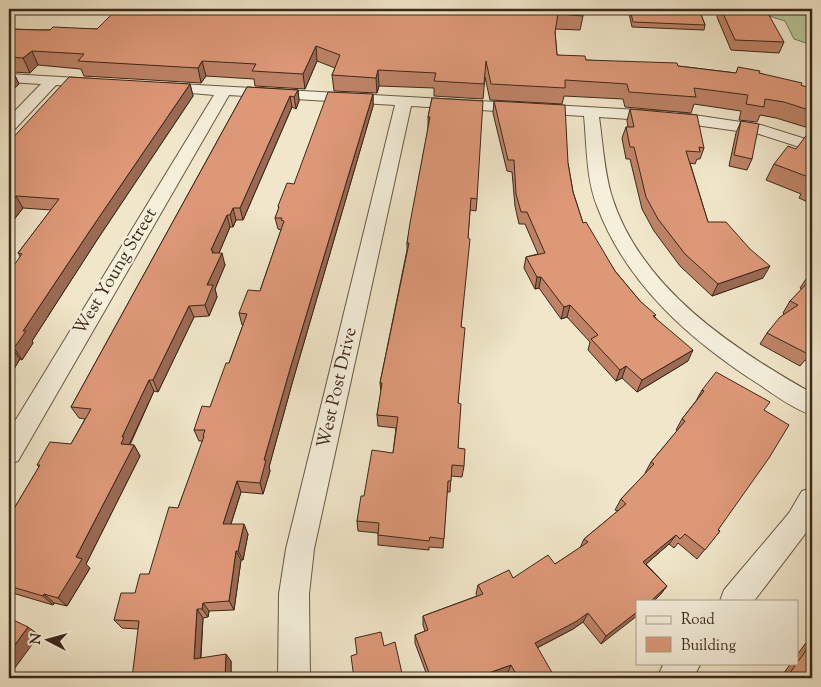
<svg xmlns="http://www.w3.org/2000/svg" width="821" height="687" font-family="'Sorts Mill Goudy',serif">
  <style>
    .green { fill: #b6c699; stroke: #787759 }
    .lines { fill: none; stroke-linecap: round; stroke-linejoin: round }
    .minor-casing { stroke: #685845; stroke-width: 2 }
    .minor { fill: #f5efdc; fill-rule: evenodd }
    .wall { fill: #be8367; stroke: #3b2819 }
    .shaded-wall { fill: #9b6a54; stroke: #3b2819 }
    .building { fill: #dd9878; stroke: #3b2819 }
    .labels { text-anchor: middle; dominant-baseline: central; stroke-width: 4; stroke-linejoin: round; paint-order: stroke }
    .street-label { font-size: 18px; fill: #3b2819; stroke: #f5efdc }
  </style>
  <rect width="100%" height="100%" fill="#f0e6c9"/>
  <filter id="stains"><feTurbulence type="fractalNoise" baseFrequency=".004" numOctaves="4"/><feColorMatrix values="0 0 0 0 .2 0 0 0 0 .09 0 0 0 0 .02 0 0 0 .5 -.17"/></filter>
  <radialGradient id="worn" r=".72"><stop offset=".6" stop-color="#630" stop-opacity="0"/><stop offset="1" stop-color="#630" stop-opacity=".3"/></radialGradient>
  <!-- green -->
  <path class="green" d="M747 9H812V45L794 39 785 21Z"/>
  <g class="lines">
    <!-- minor casing -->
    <g class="minor-casing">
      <g id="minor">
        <path d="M9 74 95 79 100 80 102 83 100 86 95 87 56 85 15 129 9 131V117L41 84 9 82Z"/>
        <path d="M162 83 674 112 761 125 812 141V151L759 134 674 122 599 117C603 144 604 171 612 197 641 288 733 349 812 393V415C794 409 776 396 760 385 691 341 626 284 597 206 586 178 587 146 584 116L411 106 314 549 309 594 310 678H278L279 594 286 549 395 105 229 95 18 461 9 464V431L214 95 157 90 155 87 157 84Z"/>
        <path d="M812 488V525L754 601H720L724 590 789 513 802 491Z"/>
        <path d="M664 663H701L693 678H657Z"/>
      </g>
    </g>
    <!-- minor -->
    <use href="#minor" class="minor"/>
  </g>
  <!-- wall -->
  <g class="wall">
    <path d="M582 9 583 16 580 30 555 29V32L557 55 586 60 678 66 736 73H759L812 89V129L776 118 760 115 757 122 739 120 741 111 694 104 691 113 625 107 623 99 564 96 562 104 490 100 485 77 483 99 434 96V88L379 86 377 93 334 91 332 75 335 68 317 61 305 89 255 86 254 79 206 76 201 83 84 76 81 69 38 65 30 73 13 72 19 84 9 94V29L40 30 97 29Z"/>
    <path d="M628 9H699L705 25 704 30 632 27Z"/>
    <path d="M719 9H742L784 42 779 53 731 50 717 17Z"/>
    <path d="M190 84 193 96 97 240 32 341 33 343 22 360 20 359 9 377 20 256 18 253 51 210 23 208 9 226V142Z"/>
    <path d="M247 87 298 90 299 101 296 109 292 107 243 220H236L233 227H230L219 253 225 265 215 289 217 297 209 316 194 317 158 392 154 391 130 445H134L140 456 86 564 90 568 67 606 54 603 53 605 9 592V517L39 467 37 465 71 444 85 419 79 418 71 407Z"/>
    <path d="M373 94V106L293 380 269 467 270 471 263 494 241 492 231 524 248 534 243 560H241L234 610 209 611 208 617 203 618 201 658 231 661V678L138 629 122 628 114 620 135 593 149 574 178 508 203 441H199L194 430 210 407 229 363 243 325H242L239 313 260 291 281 230 278 229 275 218 279 209 278 206 294 184Z"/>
    <path d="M432 98 477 199 476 211 470 210 461 327 458 403V448L464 466 462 477 451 476 450 492H447L443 548 429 547V550L378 545V533L358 531 357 521 364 496 393 453 396 428 378 426 377 415 381 392 380 383 407 250V243L428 129V117Z"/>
    <path d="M494 101 568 163 573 192 583 223 615 271 640 301 655 317 688 361 637 392 622 378 616 381 588 350 590 342 567 317 561 319 539 288 535 289 524 268 526 257 538 254 525 224H519L515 206 512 172 507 171 493 113Z"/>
    <path d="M630 109 704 148 700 159H697L695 164 690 163 708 222 763 278 712 296 680 266 654 231 642 209 630 159H626L622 138 626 127H628L627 121Z"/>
    <path d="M741 121 752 159 747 170 729 166 736 133Z"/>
    <path d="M812 131V204L799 198 801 194 766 180 774 164 796 149 811 134Z"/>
    <path d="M812 270V363L805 360 800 366 760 344 767 333 784 314 783 313 790 301 802 289 800 288Z"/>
    <path d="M702 390 764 410 718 530 720 531 697 559 678 543 674 548 669 544 646 564 667 586 660 595 654 601H637L601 644 583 622 573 629 537 648 552 678H511L508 672 491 678H428L415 643V635L425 631 423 625V616L477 596 476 594 478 585 513 578 555 564 580 548 584 539 618 511 615 510 621 499 646 473H645L651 462 677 431 676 430 682 419 696 401Z"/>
    <path d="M812 639V678H779L781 677 791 663H797V655L805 644Z"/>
  </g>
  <!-- shaded-wall -->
  <g class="shaded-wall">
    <path d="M316 46 317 61 305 89 303 74Z"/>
    <path d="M32 51 38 65 30 73 23 58Z"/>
    <path d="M202 61 206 76 201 83 198 68Z"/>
    <path d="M12 69 19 84 9 94V71Z"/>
    <path d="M378 70 379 86 377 93 376 78Z"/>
    <path d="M190 84 193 96 97 240 32 341 33 343 22 360 14 348 23 331 91 229Z"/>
    <path d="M298 90 299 101 296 109 294 97Z"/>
    <path d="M373 94V106L293 380 269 467 270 471 263 494 260 483 264 460 290 369Z"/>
    <path d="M290 96 292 107 243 220 240 208Z"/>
    <path d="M16 196 23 208 9 226V205Z"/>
    <path d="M233 208 236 220 233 227 230 215Z"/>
    <path d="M227 215 230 227 216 260 211 250Z"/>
    <path d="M222 253 225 265 215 289 217 297 209 316 205 305 207 285Z"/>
    <path d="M770 266 763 278 712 296 718 284Z"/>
    <path d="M537 277H541L539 288 535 289Z"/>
    <path d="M570 305 567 317 561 319 564 307Z"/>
    <path d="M189 306 194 317 158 392 153 380Z"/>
    <path d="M12 348 20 359 9 377V353Z"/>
    <path d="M693 350 688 361 637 392 642 380Z"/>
    <path d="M626 366 622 378 616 381 620 370Z"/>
    <path d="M149 380 154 391 129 445 121 444 122 437Z"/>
    <path d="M134 445 140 456 86 564 90 568 67 606 58 598 76 557Z"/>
    <path d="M237 481 241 492 228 533 223 524Z"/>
    <path d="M244 524 248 534 243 560 238 551Z"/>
    <path d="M676 535 669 544 637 572 643 562Z"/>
    <path d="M236 551 241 560 234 610 229 601Z"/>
    <path d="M667 586 660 595 654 601H651Z"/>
    <path d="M44 594 54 603 53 605 43 596Z"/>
    <path d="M203 603 209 611 208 617 202 609Z"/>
    <path d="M197 609 203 618 200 666 194 659Z"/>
    <path d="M637 612V616L601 644 606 636Z"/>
    <path d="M588 613 583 622 573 629 531 651 535 643Z"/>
    <path d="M28 627 39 635 9 676V653Z"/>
    <path d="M226 654 231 661V678H225Z"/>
    <path d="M511 665 508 672 491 678H475Z"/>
  </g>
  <!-- building -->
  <g class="building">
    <path d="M117 9H582L583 16 558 14 555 32 557 55 585 56 586 60 677 63 678 66 736 73 738 67 760 71 759 73 802 83 801 85 812 89V111L784 102 765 99 764 107 746 104 748 95 694 88 696 97 629 92 627 84 565 80V88L491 84 486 61 484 84 434 81 436 73 378 70 376 78 332 75 340 55 316 46 303 74 252 71 256 64 202 61 198 68 78 61 84 54 32 51 23 58 9 57V29L40 30H50L53 27 97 29Z"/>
    <path d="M630 9H699L705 25 633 22Z"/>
    <path d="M721 9H743L766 10 784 42 735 40Z"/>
    <path d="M69 77 190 84 91 229 23 331H26L14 348H12L9 353V272L22 254 18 253 59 199 16 196 9 205V142Z"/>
    <path d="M247 87 298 90 294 97 290 96 240 208H233L230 215H227L211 250 213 251 212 253H222L207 285H213L205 305 189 306 153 380H149L122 437H124L121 444 134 445 76 557 82 559 58 598 44 594 43 596 9 586V517L40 465H37L50 442 71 444 91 409 71 407Z"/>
    <path d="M328 92 373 94 290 369 264 460H266L260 483 237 481 223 524H244L238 551H236L229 601 203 603 202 609H197L194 659 226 654 225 678H132L139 621 114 620 121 593H135L140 574H149L169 507 178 508 204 436H203L205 430H194L202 406 210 407 226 363H229L247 314 239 313 248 290 260 291 284 221 281 220 282 218H275L279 207 278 206 287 183 294 184Z"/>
    <path d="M432 98 483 101 477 199 471 198 468 238 470 239 461 327 465 328 458 403 461 404 458 448 465 449 464 466 452 465 451 481H448L444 539 430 537 429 541 378 535 379 523 357 521 361 496H364L372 450 393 453 398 417 377 415 382 383H380L409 243H407L410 223 430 117H428Z"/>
    <path d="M494 101 565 105 568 163 573 192 583 223 586 222 615 271 640 301 656 315 653 316 693 350 642 380 626 366 620 370 591 339 598 335 570 305 564 307 541 277H537L526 257 545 253 527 212H521L516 194 514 160H508Z"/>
    <path d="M630 109 697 115 704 148 699 147 700 152 686 151 708 222H726L750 249 770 266 718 284 685 254 658 219 646 197 634 147H630L626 127H634Z"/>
    <path d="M741 121 759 124 752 159 734 155Z"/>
    <path d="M808 133 812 134V184L808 182 811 178 774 164 788 146 796 149Z"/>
    <path d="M812 270V349L808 354 767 333 780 317 798 305 790 301 812 278 807 276Z"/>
    <path d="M716 372 770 402 764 410 789 425 769 458 718 530 720 531 705 550 685 534 680 539 676 535 643 562 667 586 651 601H637V612L606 636 588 613 577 621 535 643 554 676 549 678H518L511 665 475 678H431L415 635 428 630 423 616 483 594 478 585 509 570 513 578 548 555 555 564 588 542 584 539 626 504 621 499 654 464 651 462 685 421 682 419 704 391 702 390Z"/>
    <path d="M9 618 28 627 9 653Z"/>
    <path d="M381 632 384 646 395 642 403 678H354L351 656 357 654 355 638Z"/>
    <path d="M812 642V678H782L784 675 787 677Z"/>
  </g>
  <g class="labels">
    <!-- street labels -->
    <g class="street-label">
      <text transform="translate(116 272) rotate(-59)">West Young Street</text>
      <text transform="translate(338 388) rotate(-77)">West Post Drive</text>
    </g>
  </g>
  <!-- margin -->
  <rect width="821" height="687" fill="none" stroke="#f0e6c9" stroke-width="30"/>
  <rect x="10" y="10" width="801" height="667" fill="none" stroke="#3b2819" stroke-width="2.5"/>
  <rect x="15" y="15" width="791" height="657" fill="none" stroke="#3b2819"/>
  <!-- legend -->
  <rect x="636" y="600" width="162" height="65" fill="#f5efdc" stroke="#ab9f8e"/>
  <rect x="646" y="616" width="25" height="8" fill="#f5efdc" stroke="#ab9f8e"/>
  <text x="681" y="624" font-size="15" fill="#3b2819">Road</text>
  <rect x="646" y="637" width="25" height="15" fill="#dd9878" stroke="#ab9f8e"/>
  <text x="681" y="650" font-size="15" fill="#3b2819">Building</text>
  <!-- north arrow -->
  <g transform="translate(48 640) rotate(276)" stroke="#f5efdc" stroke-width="4" paint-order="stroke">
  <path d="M0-4L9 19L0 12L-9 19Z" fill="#3b2819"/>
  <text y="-8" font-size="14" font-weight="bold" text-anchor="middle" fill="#3b2819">N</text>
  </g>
  <rect width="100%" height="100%" filter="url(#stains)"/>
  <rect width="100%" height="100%" fill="url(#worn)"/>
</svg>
